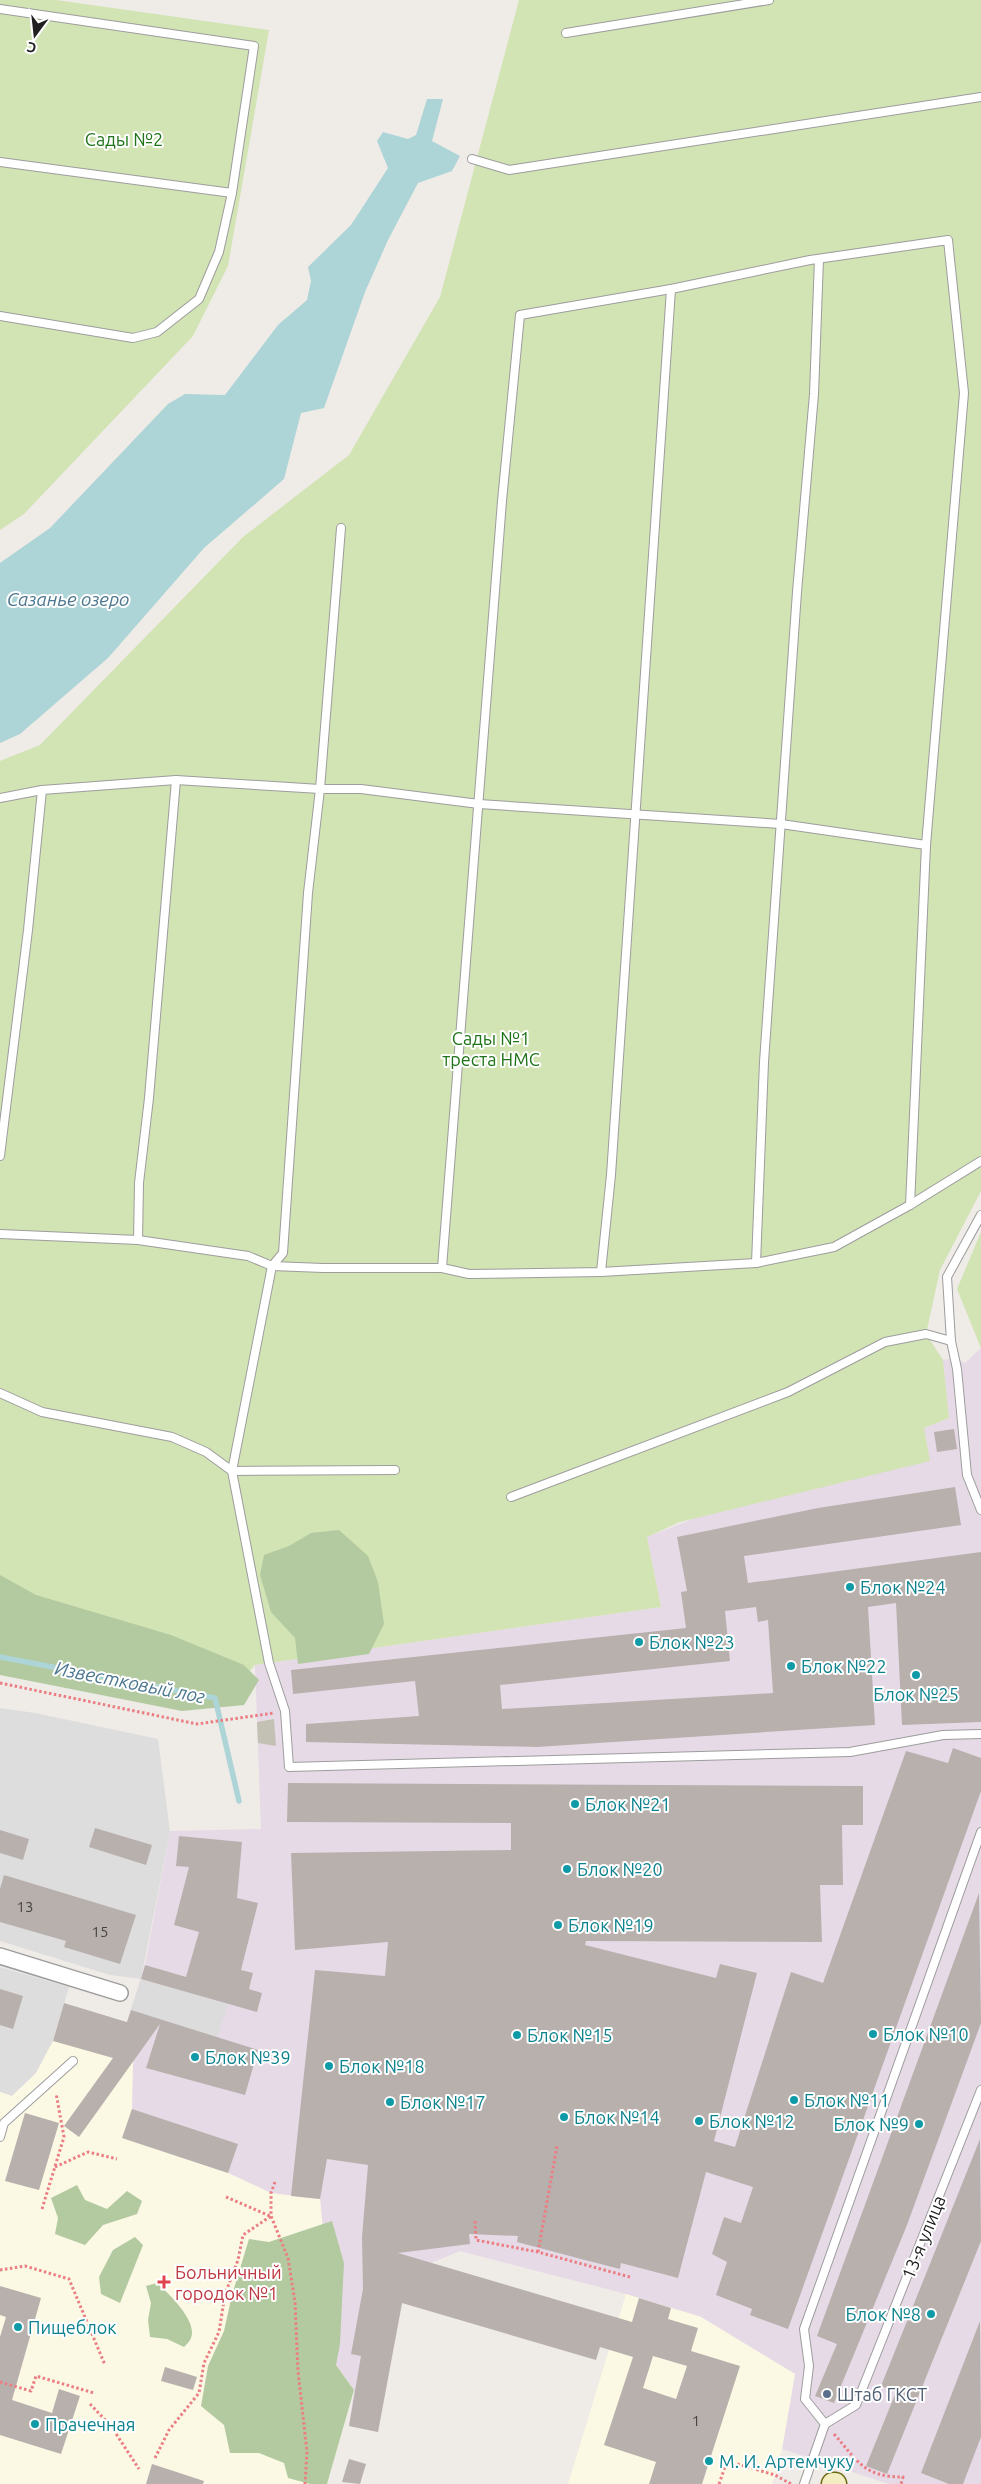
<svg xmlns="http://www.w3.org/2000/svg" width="981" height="2484" font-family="Ubuntu,sans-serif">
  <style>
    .residential { fill: #dedddd }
    .industrial { fill: #e7dae7 }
    .education { fill: #fbf8e4 }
    .construction { fill: #c3c1b4 }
    .grass { fill: #d2e3b4 }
    .forest { fill: #b3caa1 }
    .parking { fill: #dcdcdc }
    .water { fill: #add4d7 }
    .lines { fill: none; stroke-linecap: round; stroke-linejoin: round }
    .stream { stroke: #add4d7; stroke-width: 5.5 }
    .building { fill: #b8b0ad; fill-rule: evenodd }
    .lane-casing { stroke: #9d9d9d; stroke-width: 10 }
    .street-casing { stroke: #9d9d9d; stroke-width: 18 }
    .secondary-casing { stroke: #6b6812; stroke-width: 25 }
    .path { stroke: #ea7e83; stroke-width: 3; stroke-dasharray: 2.5 2.5; stroke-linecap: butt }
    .lane { stroke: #fff; stroke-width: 8 }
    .street { stroke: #fff; stroke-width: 15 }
    .secondary { stroke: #f2eec2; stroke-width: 22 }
    .culture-dot { fill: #0f9aa8; stroke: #fff; stroke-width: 2 }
    .health-dot { fill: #e0444e; stroke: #fff; stroke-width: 2 }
    .service-dot { fill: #5c6f8a; stroke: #fff; stroke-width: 2 }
    .labels { text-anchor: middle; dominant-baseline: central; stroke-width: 4; stroke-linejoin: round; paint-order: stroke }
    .number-label { font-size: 15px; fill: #464443 }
    .park-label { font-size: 18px; fill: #1f7319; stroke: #fff }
    .culture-label { font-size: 18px; fill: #0d838f; stroke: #fff; text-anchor: start }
    .street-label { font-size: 18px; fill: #202020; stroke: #fff }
    .health-label { font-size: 18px; fill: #be3a42; stroke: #fff; text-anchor: start }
    .service-label { font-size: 18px; fill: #4e5e75; stroke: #fff; text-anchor: start }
    .water-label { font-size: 19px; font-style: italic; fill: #4c778f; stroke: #fff }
  </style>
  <rect width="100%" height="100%" fill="#efebe7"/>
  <!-- residential -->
  <g class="residential">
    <path d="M0 1708 35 1713 158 1739 170 1831 141 1979 110 1975 0 1941Z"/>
    <path d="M0 1967 69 1987 53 2041 36 2073 12 2096 0 2092Z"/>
  </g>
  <!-- industrial -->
  <path class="industrial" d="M981 1348V2484H889L782 2449 795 2374 701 2317 626 2294 460 2251 431 2263 409 2267 378 2432 349 2426 354 2390 336 2365 320 2200 271 2193 228 2173 122 2138 138 2026 127 2022 145 1965 170 1831 261 1829 255 1665 661 1607 647 1537 949 1418 943 1360 955 1358 965 1363Z"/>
  <!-- education -->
  <g class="education">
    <path d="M64 2003 139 2025 133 2064 132 2109 123 2138 228 2173 271 2193 320 2199 336 2365 354 2390 327 2484H0V2092L12 2096 36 2073 53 2041Z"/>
    <path d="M626 2294 701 2317 795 2374 782 2449 772 2484H568Z"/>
  </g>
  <!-- construction -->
  <path class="construction" d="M274 1719 276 1746 258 1743 257 1722Z"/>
  <!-- grass -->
  <g class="grass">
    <path d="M0 0H56L269 30 228 266 193 336 24 514 0 530Z"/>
    <path d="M519 0H981V1191L940 1270 926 1334 943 1360 949 1418 924 1428 930 1461 680 1522 647 1537 661 1607 255 1665 227 1695 0 1634V761L40 745 243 537 349 455 440 297Z"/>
    <path d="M981 1232V1348L957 1289Z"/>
  </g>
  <!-- forest -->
  <g class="forest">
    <path d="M339 1530 368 1556 378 1582 384 1624 369 1654 298 1664 295 1638 271 1612 260 1575 264 1555 289 1546 311 1533Z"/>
    <path d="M0 1575 36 1595 171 1635 244 1665 259 1680 244 1705 182 1711 0 1675Z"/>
    <path d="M77 2185 85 2200 107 2209 127 2191 142 2201 137 2214 103 2225 85 2245 55 2234 58 2218 51 2198Z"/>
    <path d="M332 2221 344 2263 340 2344 336 2365 354 2390 327 2484H310L288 2478 284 2463 259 2453H230L224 2425 201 2406 208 2366 224 2331 232 2295 249 2239 269 2242Z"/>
    <path d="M135 2237 143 2245 120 2303 101 2294 99 2277 113 2250Z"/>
    <path d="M157 2283C168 2293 198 2321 191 2338 190 2341 186 2345 184 2347L167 2339 150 2337 148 2320 151 2303 146 2286Z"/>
  </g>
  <!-- parking -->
  <path class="parking" d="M141 1979 228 2004 217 2039 131 2010Z"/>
  <!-- water -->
  <path class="water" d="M427 99H443L432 141 460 156 452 171 418 183 388 240 365 292 324 408 301 413 284 479 204 548 108 658 20 734 0 743V563L50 528 168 404 185 394 225 395 278 325 307 300 311 281 308 267 351 225 388 168 377 141 383 132 408 139 416 135Z"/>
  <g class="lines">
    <!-- stream -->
    <path class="stream" d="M0 1657 215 1698 239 1801"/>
  </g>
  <!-- building -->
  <g class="building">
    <path d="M954 1429 957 1449 937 1452 934 1432Z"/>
    <path d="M955 1487 961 1525 744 1556 748 1583 981 1552V1722L902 1725 896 1603 868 1607 875 1725 537 1747 306 1742V1724L419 1716 415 1681 293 1694 291 1670 686 1628 681 1592 687 1591 677 1537 818 1508ZM756 1607 758 1622 768 1620 773 1693 502 1709 500 1685 730 1661 725 1611Z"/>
    <path d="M953 1748 981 1758V1791L788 2329 750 2315 752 2309 716 2295 727 2262 712 2254 724 2217 741 2223 753 2187 706 2172 678 2278 621 2263 620 2269 581 2259 517 2242 518 2236 469 2234 470 2244 398 2253 632 2322 639 2298 671 2308 668 2319 698 2328 691 2351 740 2366 702 2484H649L656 2462 604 2445 633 2357 600 2347 596 2360 402 2303 378 2432 349 2426 361 2356 351 2354 363 2289 362 2237 368 2165 327 2159 320 2199 291 2196 315 1970 385 1976 388 1942 295 1950 291 1853 511 1850V1823L287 1822 288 1783 863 1786V1825H842L843 1885H820L822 1942 586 1941 585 1945 716 1978 720 1964 757 1973 714 2141 735 2147 791 1972 823 1983 906 1751 948 1763ZM653 2356 687 2366 676 2399 643 2388Z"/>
    <path d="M95 1828 152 1845 146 1865 89 1847Z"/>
    <path d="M0 1830 29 1839 23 1860 0 1853Z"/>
    <path d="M179 1836 242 1842 237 1898 258 1903 241 1970 253 1973 249 1989 262 1993 257 2012 141 1979 145 1965 186 1977 199 1932 174 1925 189 1867 176 1866Z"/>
    <path d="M4 1875 136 1915 120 1964 64 1947 66 1941 0 1922V1889Z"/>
    <path d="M979 1893 981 2023 907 2225 834 2403 815 2396 837 2344 817 2336Z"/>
    <path d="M0 1989 23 1996 13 2029 0 2025Z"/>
    <path d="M64 2003 127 2022 131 2010 258 2050 245 2095 146 2068 160 2024 79 2137 64 2126 113 2058 53 2041Z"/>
    <path d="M132 2109 238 2144 228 2173 122 2138Z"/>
    <path d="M25 2113 59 2123 39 2190 5 2181Z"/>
    <path d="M980 2139 981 2241 887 2474 866 2466 896 2392 881 2386Z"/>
    <path d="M0 2286 41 2298 12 2400 52 2413 59 2389 80 2396 61 2454 0 2435V2337L6 2317 0 2315Z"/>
    <path d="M980 2321 981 2437 963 2484H949L921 2473Z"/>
    <path d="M165 2367 197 2377 193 2390 161 2381Z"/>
    <path d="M349 2459 366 2464 360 2484 342 2482Z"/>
    <path d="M152 2464 204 2481 203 2484H146Z"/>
  </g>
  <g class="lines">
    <!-- lane casing -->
    <g class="lane-casing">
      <g id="lane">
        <path d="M0 9 254 46 232 193 219 252 199 299 157 332 133 338 0 316"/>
        <path d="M566 33 769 0"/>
        <path d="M472 159 509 170 981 97"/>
        <path d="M0 162 232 193"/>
        <path d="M341 528 320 789 308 893 283 1253 272 1266 232 1471 269 1663 285 1711 289 1767 850 1752 943 1735 981 1734"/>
        <path d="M0 798 42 790 176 780 320 789H361L479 804 781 824 926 845"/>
        <path d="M0 1156 28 930 42 790"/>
        <path d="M981 1215 947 1277 951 1341 957 1369 967 1475 981 1510"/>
        <path d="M0 1234 138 1240 248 1256 272 1266 323 1268H442L469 1274 601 1272 756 1263 834 1247 910 1205 981 1161"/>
        <path d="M138 1240 139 1183 149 1098 176 780"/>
        <path d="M756 1263 764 1062 797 592 814 394 819 259"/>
        <path d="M442 1268 502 501 520 315 671 289 810 260 948 240 964 393 926 845 910 1205"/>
        <path d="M601 1272 611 1175 671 289"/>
        <path d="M0 1393 42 1412 172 1437 206 1452 232 1471 395 1470"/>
        <path d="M511 1497 788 1392 885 1342 926 1334 951 1341"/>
        <path d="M0 2137 4 2123 73 2061"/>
        <path d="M825 2424 856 2405 981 2090"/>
        <path d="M804 2484 825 2424 805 2399 809 2366 804 2329 981 1832"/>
      </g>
    </g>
    <!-- street casing -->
    <g class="street-casing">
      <path id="street" d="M0 1956 120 1993"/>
    </g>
    <!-- secondary casing -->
    <g class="secondary-casing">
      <path id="secondary" d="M833 2484H835"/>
    </g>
    <!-- path -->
    <g class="path">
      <path d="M0 1683 197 1724 274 1713"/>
      <path d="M55 2167 88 2152 117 2159"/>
      <path d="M275 2182 271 2193V2216L288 2258 295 2302 298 2371 307 2452 305 2484"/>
      <path d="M226 2197 270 2216"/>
      <path d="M42 2209 64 2137 56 2093"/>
      <path d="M475 2221 476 2240 538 2252 630 2277"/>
      <path d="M538 2252 557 2146"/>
      <path d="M0 2270 25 2266 69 2279 105 2365"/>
      <path d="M0 2382 31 2391 36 2376 94 2393"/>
      <path d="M90 2404 111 2426 139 2469"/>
      <path d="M834 2434C858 2461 863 2477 903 2477L901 2484"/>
      <path d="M155 2458 169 2430 199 2393 204 2363 219 2332 225 2294 238 2260 243 2235 271 2216"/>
      <path d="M719 2484 727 2461 775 2475 791 2484"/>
    </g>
    <!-- lane -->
    <use href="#lane" class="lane"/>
    <!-- street -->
    <use href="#street" class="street"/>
    <!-- secondary -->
    <use href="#secondary" class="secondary"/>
  </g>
  <!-- markers -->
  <g class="culture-dot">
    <circle cx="850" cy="1587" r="5"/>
    <circle cx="639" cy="1642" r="5"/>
    <circle cx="791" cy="1666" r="5"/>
    <circle cx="916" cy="1675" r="5"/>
    <circle cx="575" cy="1804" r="5"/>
    <circle cx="567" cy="1869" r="5"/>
    <circle cx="558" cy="1925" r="5"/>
    <circle cx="873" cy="2034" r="5"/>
    <circle cx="517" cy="2035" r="5"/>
    <circle cx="195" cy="2057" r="5"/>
    <circle cx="329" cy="2066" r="5"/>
    <circle cx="794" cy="2100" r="5"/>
    <circle cx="390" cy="2102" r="5"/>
    <circle cx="564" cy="2117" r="5"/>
    <circle cx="699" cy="2121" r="5"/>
    <circle cx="919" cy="2124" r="5"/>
    <circle cx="931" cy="2314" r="5"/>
    <circle cx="18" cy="2327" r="5"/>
    <circle cx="35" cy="2424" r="5"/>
    <circle cx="709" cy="2461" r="5"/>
  </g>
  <path class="health-dot" d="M161.5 2274.5h5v5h5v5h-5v5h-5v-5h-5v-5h5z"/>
  <circle class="service-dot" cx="827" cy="2394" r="5"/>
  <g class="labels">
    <!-- number labels -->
    <g class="number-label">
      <text x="25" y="1906">13</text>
      <text x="100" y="1931">15</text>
      <text x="696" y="2420">1</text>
    </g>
    <!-- park labels -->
    <g class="park-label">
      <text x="124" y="139">Сады №2</text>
      <text x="491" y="1038">Сады №1<tspan x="491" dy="21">треста НМС</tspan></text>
    </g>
    <!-- culture labels -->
    <g class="culture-label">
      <text x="860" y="1587">Блок №24</text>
      <text x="649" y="1642">Блок №23</text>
      <text x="801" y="1666">Блок №22</text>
      <text x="916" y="1694" text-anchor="middle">Блок №25</text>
      <text x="585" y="1804">Блок №21</text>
      <text x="577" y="1869">Блок №20</text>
      <text x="568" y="1925">Блок №19</text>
      <text x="883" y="2034">Блок №10</text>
      <text x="527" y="2035">Блок №15</text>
      <text x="205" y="2057">Блок №39</text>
      <text x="339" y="2066">Блок №18</text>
      <text x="804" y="2100">Блок №11</text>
      <text x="400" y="2102">Блок №17</text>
      <text x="574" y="2117">Блок №14</text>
      <text x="709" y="2121">Блок №12</text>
      <text x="909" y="2124" text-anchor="end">Блок №9</text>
      <text x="921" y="2314" text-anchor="end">Блок №8</text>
      <text x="28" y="2327">Пищеблок</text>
      <text x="45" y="2424">Прачечная</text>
      <text x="719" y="2461">М. И. Артемчуку</text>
    </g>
    <!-- street labels -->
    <g class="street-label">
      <text transform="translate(923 2237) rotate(-68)">13-я улица</text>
    </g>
    <!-- health labels -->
    <g class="health-label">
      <text x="175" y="2272">Больничный<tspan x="175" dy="21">городок №1</tspan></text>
    </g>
    <!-- service labels -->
    <g class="service-label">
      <text x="837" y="2394">Штаб ГКСТ</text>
    </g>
    <!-- water labels -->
    <g class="water-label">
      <text x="68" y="599">Сазанье озеро</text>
      <text transform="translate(130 1682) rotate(11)">Известковый лог</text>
    </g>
  </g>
  <!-- north arrow -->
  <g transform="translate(35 35) rotate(195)" stroke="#ffffff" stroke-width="4" paint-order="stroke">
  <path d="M0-4L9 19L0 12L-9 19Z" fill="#202020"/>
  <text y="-8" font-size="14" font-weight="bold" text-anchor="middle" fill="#202020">С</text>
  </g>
</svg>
